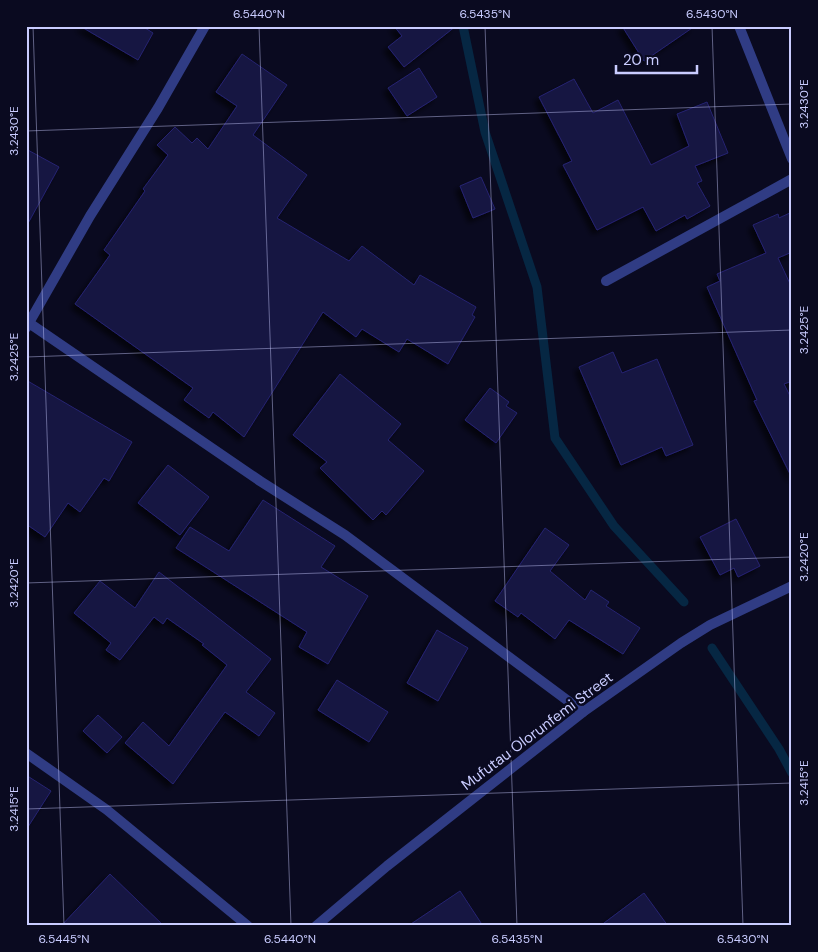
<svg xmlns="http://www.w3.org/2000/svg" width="818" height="952" font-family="'DM Sans',sans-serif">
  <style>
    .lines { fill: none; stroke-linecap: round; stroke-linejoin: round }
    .stream { stroke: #062743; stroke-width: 9 }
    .building { fill: #161443; stroke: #262471; filter: url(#shadow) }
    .minor { stroke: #303c84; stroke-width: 10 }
    .ticks { fill: none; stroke: #c9ccff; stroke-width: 1; stroke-opacity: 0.45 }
    .labels { text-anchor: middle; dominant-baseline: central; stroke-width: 5; stroke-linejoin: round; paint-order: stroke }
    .street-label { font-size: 15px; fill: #c9ccff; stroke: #0a0a20 }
    .neatline { fill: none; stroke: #c9ccff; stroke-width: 2 }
    .ticks-label { font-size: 12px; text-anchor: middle; fill: #c9ccff }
  </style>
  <defs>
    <filter id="shadow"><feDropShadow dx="-4.5" dy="4.5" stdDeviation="2.5" flood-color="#0009"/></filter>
  </defs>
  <rect width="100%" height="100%" fill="#0a0a20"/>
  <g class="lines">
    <!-- stream -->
    <g class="stream">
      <path d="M463 26 485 132 537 287 555 438 614 526 684 602"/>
      <path d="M712 648 779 749 792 773"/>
    </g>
  </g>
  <!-- building -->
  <g class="building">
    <path d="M80 26H142L153 33 138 60Z"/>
    <path d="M394 26H456L404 67 388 47 402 36Z"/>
    <path d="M622 26H695L644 61Z"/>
    <path d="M242 54 287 85 253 135 307 175 277 218 349 261 362 246 414 285 420 275 476 307 472 315 475 317 448 364 407 339 399 352 362 329 356 337 323 312 244 437 213 412 209 418 184 400 193 388 75 304 110 255 104 250 145 191 143 189 168 155 157 145 175 127 192 143 197 138 208 149 237 106 216 92Z"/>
    <path d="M419 68 437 97 407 116 388 88Z"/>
    <path d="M574 79 593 113 618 100 651 165 689 146 677 114 707 102 728 153 695 166 702 181 697 183 710 206 687 219 685 215 656 231 643 207 597 230 563 165 572 161 539 97Z"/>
    <path d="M26 149 59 167 26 227Z"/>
    <path d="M481 177 495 209 473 218 460 186Z"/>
    <path d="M792 212V252L778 258 792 288V381L784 384 792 400V478L754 401 757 400 707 287 720 281 717 274 766 253 753 225 778 214 779 218Z"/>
    <path d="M613 352 622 373 657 359 693 445 666 456 662 447 621 465 579 367Z"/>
    <path d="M340 374 401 424 388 440 424 471 386 515 382 511 373 520 320 468 327 462 293 435Z"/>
    <path d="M26 380 132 442 109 481 104 478 80 512 68 503 45 537 26 524Z"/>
    <path d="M490 388 509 402 506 406 517 413 496 443 465 420Z"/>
    <path d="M168 465 209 497 180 535 138 503Z"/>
    <path d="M263 500 335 546 321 567 368 596 328 664 299 647 307 632 176 548 190 527 229 551Z"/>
    <path d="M736 519 760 566 738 577 734 568 720 575 700 537Z"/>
    <path d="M545 528 569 545 550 571 585 600 591 590 609 602 606 606 640 628 623 654 569 620 555 639 521 613 518 617 495 601Z"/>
    <path d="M159 572 271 659 246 692 275 713 259 736 225 712 173 784 125 743 143 722 169 746 227 665 202 645 204 644 167 618 163 624 154 617 120 660 106 650 111 643 74 613 100 581 135 608Z"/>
    <path d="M437 630 468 648 438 701 407 683Z"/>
    <path d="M337 680 388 712 369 742 318 710Z"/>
    <path d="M98 715 122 737 107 753 83 731Z"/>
    <path d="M26 775 51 791 26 830Z"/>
    <path d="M110 874 164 926H61Z"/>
    <path d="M460 891 483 926H408Z"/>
    <path d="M644 893 668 926H600Z"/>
  </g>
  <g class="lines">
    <!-- minor -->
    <g class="minor">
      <path d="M739 26 792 159"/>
      <path d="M606 281 792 179"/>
      <path d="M29 323 260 481 345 535 583 712"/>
      <path d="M26 328 90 216 158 108 205 26"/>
      <path d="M26 753 107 810 248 926"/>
      <path d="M316 926 387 866 583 712 681 643 710 625 792 586"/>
    </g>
  </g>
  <!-- ticks -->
  <path class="ticks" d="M33 26 64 926M259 26 291 926M485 26 517 926M712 26 743 926M26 131 792 104M26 357 792 330M26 583 792 557M26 809 792 783"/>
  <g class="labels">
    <!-- street labels -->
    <g class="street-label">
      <text transform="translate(537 731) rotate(-37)">Mufutau Olorunfemi Street</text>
    </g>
  </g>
  <!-- border -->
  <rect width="818" height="952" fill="none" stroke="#0a0a20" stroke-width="55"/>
  <!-- scale -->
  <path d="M616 65v8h81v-8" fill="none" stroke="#c9ccff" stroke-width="2.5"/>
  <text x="623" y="65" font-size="15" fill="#c9ccff" stroke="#0a0a20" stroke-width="4" paint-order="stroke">20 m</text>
  <rect x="28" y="28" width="762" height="896" class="neatline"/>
  <g class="ticks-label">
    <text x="259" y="18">6.5440°N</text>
    <text x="485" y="18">6.5435°N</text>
    <text x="712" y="18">6.5430°N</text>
    <text transform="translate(804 104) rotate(-90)" y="4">3.2430°E</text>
    <text transform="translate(14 131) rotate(-90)" y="4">3.2430°E</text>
    <text transform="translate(804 330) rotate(-90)" y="4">3.2425°E</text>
    <text transform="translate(14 357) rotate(-90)" y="4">3.2425°E</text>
    <text transform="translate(804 557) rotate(-90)" y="4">3.2420°E</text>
    <text transform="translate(14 583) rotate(-90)" y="4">3.2420°E</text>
    <text transform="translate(804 783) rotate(-90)" y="4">3.2415°E</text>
    <text transform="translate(14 809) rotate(-90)" y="4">3.2415°E</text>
    <text x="64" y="943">6.5445°N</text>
    <text x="290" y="943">6.5440°N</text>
    <text x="517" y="943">6.5435°N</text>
    <text x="743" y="943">6.5430°N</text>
  </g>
</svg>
